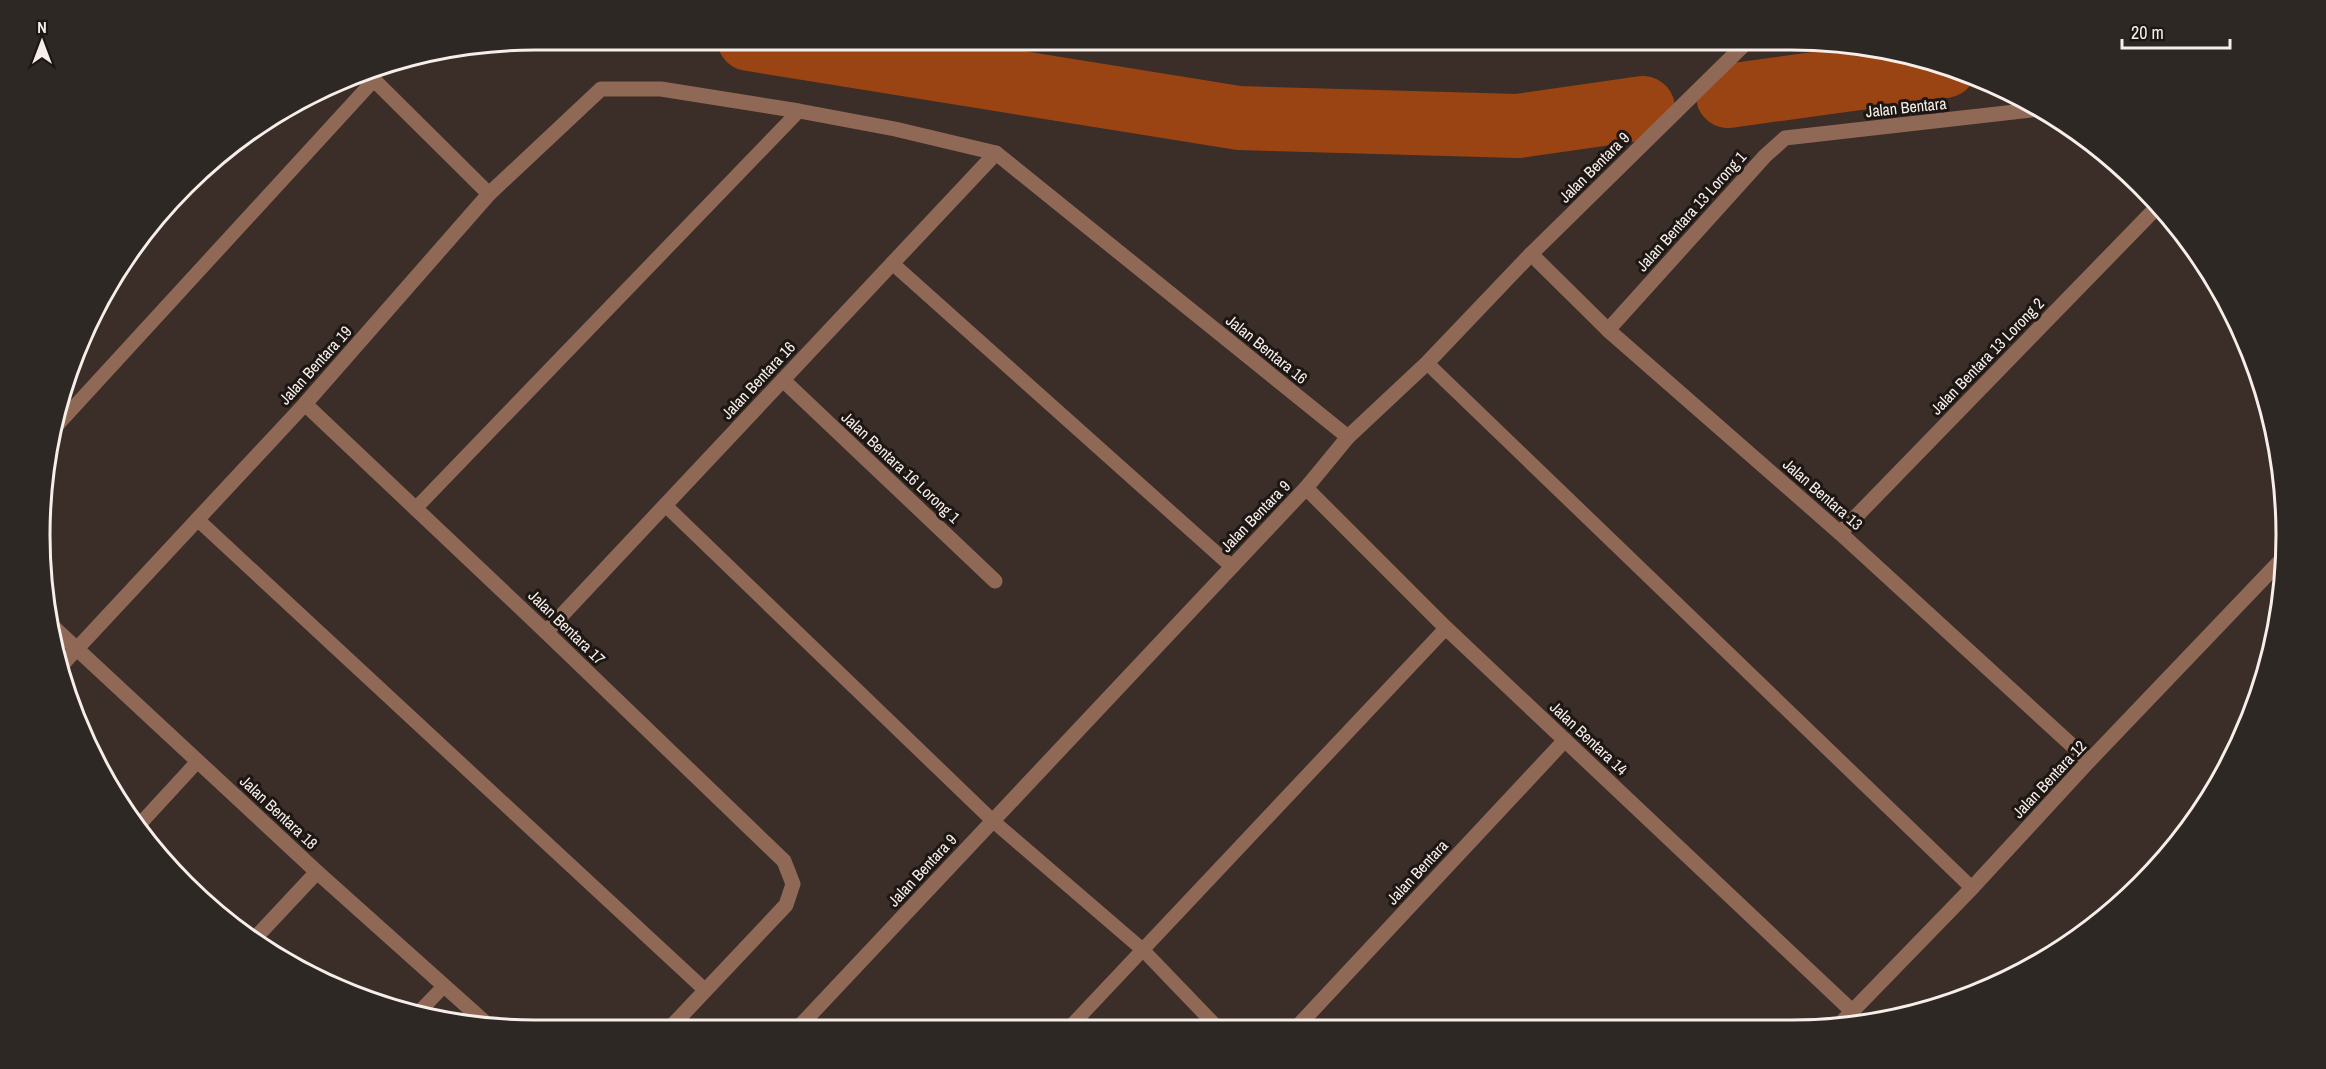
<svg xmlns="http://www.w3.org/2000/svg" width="2326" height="1069" font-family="'Archivo Narrow',sans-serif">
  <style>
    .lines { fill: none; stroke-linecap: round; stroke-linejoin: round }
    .river { stroke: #9a4413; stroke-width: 64 }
    .service { stroke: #906856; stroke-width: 14 }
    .minor { stroke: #906856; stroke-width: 15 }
    .labels { text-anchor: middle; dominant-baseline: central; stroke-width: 6; stroke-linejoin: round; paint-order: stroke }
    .street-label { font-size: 16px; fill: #f7eeea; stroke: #1d1714 }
    .rim { fill: none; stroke: #f7eeea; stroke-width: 3 }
  </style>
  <rect width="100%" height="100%" fill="#3b2d27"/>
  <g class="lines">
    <!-- river -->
    <g class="river">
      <path d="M749 39 1239 118 1518 126 1643 108"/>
      <path d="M1728 96 1945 66"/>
    </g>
    <!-- service -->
    <g class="service">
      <path d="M892 263 1231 566"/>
      <path d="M1427 363 1972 888"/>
      <path d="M51 432 374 80"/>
      <path d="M665 505 993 821 1143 950 1218 1028"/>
      <path d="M415 509 799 111"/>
      <path d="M197 519 705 990"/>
      <path d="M140 824 197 762"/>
      <path d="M417 1014 444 986"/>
      <path d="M1069 1028 1446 628"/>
    </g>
    <!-- minor -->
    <g class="minor">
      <path d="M1454 39H1479"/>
      <path d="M364 70 489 194"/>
      <path d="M1531 254 1608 330 1840 533 2089 761"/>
      <path d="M1608 330 1765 156 1785 138 2041 109"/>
      <path d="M783 380 995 581"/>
      <path d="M305 404 546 632 784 861 793 884 786 905 668 1030"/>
      <path d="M1306 488 1446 628 1852 1011"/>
      <path d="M1840 533 2159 205"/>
      <path d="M49 623 317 872 488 1025"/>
      <path d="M546 632 996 153"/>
      <path d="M59 668 305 404 489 194 601 89H661L799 111 895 129 996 153 1348 437"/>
      <path d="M256 937 317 872"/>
      <path d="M1838 1026 1972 888 2089 761 2285 556"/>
      <path d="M1296 1028 1565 740"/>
      <path d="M797 1029 1306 488 1348 437 1427 363 1531 254 1750 39"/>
    </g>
  </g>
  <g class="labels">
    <!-- street labels -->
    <g class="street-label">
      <text transform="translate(1906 107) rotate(-6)">Jalan Bentara</text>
      <text transform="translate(1594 167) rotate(-45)">Jalan Bentara 9</text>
      <text transform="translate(1691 211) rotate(-48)">Jalan Bentara 13 Lorong 1</text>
      <text transform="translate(1267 349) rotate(39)">Jalan Bentara 16</text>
      <text transform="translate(1987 356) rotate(-46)">Jalan Bentara 13 Lorong 2</text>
      <text transform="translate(315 365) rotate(-48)">Jalan Bentara 19</text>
      <text transform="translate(758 380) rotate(-47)">Jalan Bentara 16</text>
      <text transform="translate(901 467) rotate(43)">Jalan Bentara 16 Lorong 1</text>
      <text transform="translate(1823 494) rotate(41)">Jalan Bentara 13</text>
      <text transform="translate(1255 516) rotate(-46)">Jalan Bentara 9</text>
      <text transform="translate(567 627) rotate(44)">Jalan Bentara 17</text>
      <text transform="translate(1589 738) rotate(43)">Jalan Bentara 14</text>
      <text transform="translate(2049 779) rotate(-47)">Jalan Bentara 12</text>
      <text transform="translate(279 812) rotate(43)">Jalan Bentara 18</text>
      <text transform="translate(922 870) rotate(-47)">Jalan Bentara 9</text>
      <text transform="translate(1417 872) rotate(-47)">Jalan Bentara</text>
    </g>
  </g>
  <!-- crop -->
  <path d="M0 0H2326V1069H0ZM535 50H1791A485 485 0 0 1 2276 535V535A485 485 0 0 1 1791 1020H535A485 485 0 0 1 50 535V535A485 485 0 0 1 535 50Z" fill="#2e2825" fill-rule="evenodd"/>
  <path class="rim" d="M535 50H1791A485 485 0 0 1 2276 535V535A485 485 0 0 1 1791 1020H535A485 485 0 0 1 50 535V535A485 485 0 0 1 535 50Z"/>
  <!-- north arrow -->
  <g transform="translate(42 42)" stroke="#1d1714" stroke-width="4.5" paint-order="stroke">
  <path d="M0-4.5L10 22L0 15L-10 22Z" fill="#f7eeea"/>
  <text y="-9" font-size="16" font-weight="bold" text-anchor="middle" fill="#f7eeea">N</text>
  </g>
  <!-- scale -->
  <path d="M2122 39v9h108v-9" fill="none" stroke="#f7eeea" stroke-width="3"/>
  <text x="2131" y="39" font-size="18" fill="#f7eeea" stroke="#1d1714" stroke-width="4.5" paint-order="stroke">20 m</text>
</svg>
